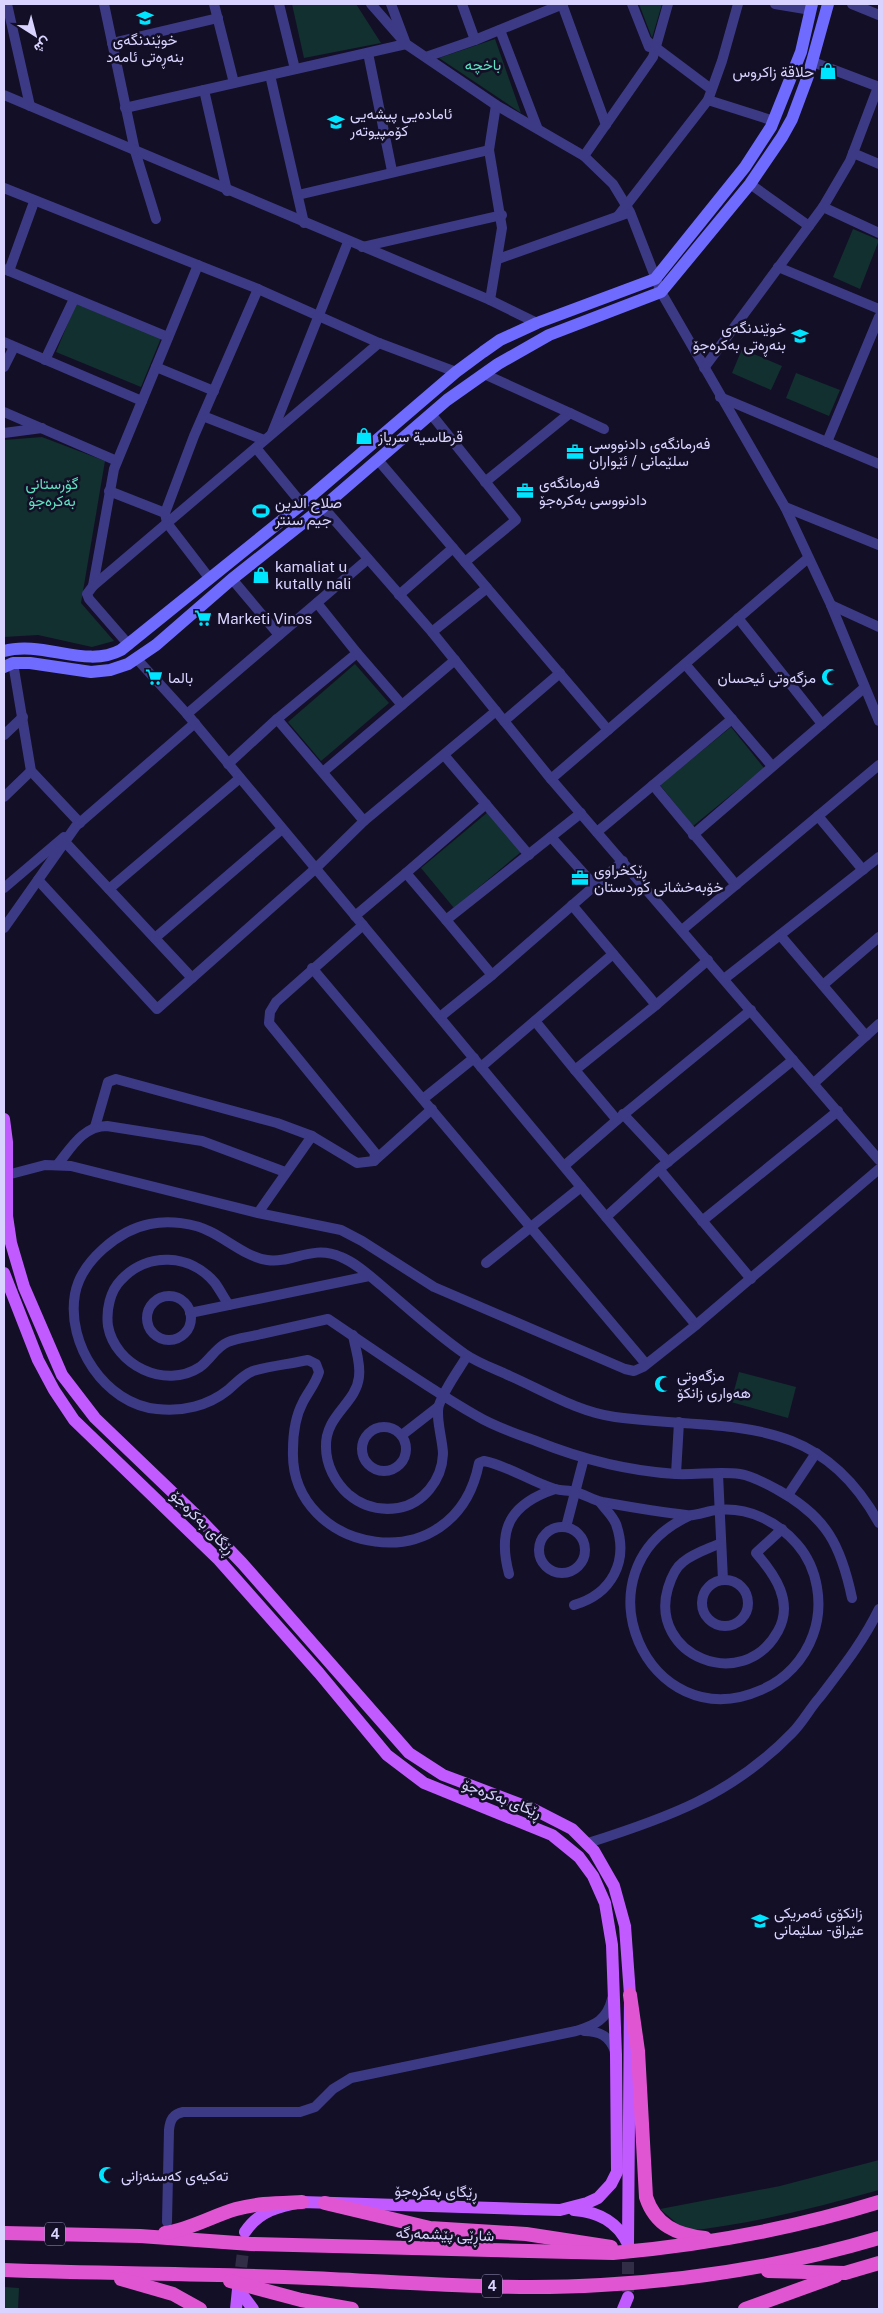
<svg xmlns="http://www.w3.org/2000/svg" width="883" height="2313" font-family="'Public Sans',Vazirmatn,sans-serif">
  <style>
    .green { fill: #12302f }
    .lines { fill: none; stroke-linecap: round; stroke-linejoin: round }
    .primary-tunnel { stroke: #312d47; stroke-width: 12; stroke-dasharray: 12 6; stroke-linecap: butt }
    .minor { stroke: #3d3a85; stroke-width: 10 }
    .secondary { stroke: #6f6bff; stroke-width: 12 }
    .primary { stroke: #c25bff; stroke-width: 12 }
    .trunk { stroke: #e055d1; stroke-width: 14 }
    .labels { text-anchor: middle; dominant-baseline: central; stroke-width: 5; stroke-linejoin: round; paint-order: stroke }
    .shield { fill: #130f26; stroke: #9e99be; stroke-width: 1 }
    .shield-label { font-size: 14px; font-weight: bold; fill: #d9d4ff }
    .poi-label { font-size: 15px; fill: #d9d4ff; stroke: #130f26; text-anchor: start }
    .park-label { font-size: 15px; fill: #5fe0c0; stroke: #130f26 }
    .street-label { font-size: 15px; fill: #d9d4ff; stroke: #130f26 }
  </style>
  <rect width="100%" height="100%" fill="#130f26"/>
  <!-- green -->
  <g class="green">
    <path d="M292 4H356L381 43 304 58Z"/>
    <path d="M639 4H662L652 38Z"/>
    <path d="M495 39 521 113 439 58Z"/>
    <path d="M853 229 879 240 860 289 833 277Z"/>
    <path d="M76 304 161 338 141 387 56 352Z"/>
    <path d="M742 349 782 366 771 390 732 373Z"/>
    <path d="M796 373 840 390 829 416 786 398Z"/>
    <path d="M42 437 105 461 81 603 114 641 92 647 38 635 4 637V440Z"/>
    <path d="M355 664 389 703 321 761 288 722Z"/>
    <path d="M731 727 764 768 693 826 660 785Z"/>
    <path d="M488 812 521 852 454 908 421 868Z"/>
    <path d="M739 1372 796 1387 788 1418 731 1402Z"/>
    <path d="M879 2160V2190C815 2208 752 2224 686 2231L660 2209 780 2186Z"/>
    <path d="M4 2287 19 2288 18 2309H4Z"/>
  </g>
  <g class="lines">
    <!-- primary-tunnel -->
    <g class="primary-tunnel">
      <path d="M628 2244V2292"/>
      <path d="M239 2285 245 2235"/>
    </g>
    <!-- minor -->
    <g class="minor">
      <path d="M7 4 30 106"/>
      <path d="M104 4 135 151 156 219"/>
      <path d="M214 4 234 83"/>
      <path d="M279 4 295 69"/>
      <path d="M371 4 406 44 496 105 584 156 613 184 630 212 661 292 785 507 831 605 879 721"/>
      <path d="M462 4 475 40"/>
      <path d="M562 4 606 125"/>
      <path d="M632 4 649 47"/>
      <path d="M775 4 811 10"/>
      <path d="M852 4 879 15"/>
      <path d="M500 30 537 127"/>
      <path d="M647 41 711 89"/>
      <path d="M112 43 218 18"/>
      <path d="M368 53 392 171"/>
      <path d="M426 57 475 40 563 4"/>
      <path d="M813 62 879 87"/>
      <path d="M270 75 304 223"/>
      <path d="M204 90 227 191"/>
      <path d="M4 95 490 300 537 323"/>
      <path d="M708 100 774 121"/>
      <path d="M125 108 406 44 391 4"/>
      <path d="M853 153 879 164"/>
      <path d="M584 156 653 57 668 4"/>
      <path d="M750 184 809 226"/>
      <path d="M4 188 258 289 379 343 456 372"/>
      <path d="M298 195 489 150"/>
      <path d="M823 207 879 233"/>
      <path d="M618 216 708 100 722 61 738 4"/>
      <path d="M362 247 502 215"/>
      <path d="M498 259 625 214"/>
      <path d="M778 267 879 309"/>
      <path d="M4 269 168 337"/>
      <path d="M9 271 34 202"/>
      <path d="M490 300 502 228 489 150 496 105"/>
      <path d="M4 342 142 401"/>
      <path d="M45 360 74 299"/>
      <path d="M4 367 14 347"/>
      <path d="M156 367 214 391"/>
      <path d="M704 368 823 207 850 161 878 87"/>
      <path d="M484 374 570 413 485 482"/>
      <path d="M720 397 879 464"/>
      <path d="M4 412 117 461"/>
      <path d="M570 413 604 429"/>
      <path d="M431 414 516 520 465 562"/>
      <path d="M203 416 264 440"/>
      <path d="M4 433 42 428"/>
      <path d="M272 433 348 242"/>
      <path d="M827 442 879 317"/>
      <path d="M256 448 302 504"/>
      <path d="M378 460 608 730"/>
      <path d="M109 491 165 513"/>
      <path d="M323 507 432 632 551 779 879 1160"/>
      <path d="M785 507 879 545"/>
      <path d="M210 579 167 523 165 513 194 436 258 289"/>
      <path d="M232 579 279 635"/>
      <path d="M93 586 114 469 198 265"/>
      <path d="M399 595 453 548"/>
      <path d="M831 605 879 627"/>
      <path d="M738 618 822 724"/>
      <path d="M432 632 487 588"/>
      <path d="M129 645 89 599 87 594 93 586 379 343"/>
      <path d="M357 653 402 705"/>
      <path d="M136 658 187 714 696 1325"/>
      <path d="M13 663 31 771 80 823"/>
      <path d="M685 664 772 766"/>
      <path d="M187 714 368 559"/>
      <path d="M277 719 357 653 317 603"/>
      <path d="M504 721 560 673"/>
      <path d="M4 735 23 717"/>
      <path d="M444 755 529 855"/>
      <path d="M228 764 277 719 364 821 496 711"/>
      <path d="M323 772 455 660"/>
      <path d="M551 779 807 559"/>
      <path d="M653 785 736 885"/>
      <path d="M4 797 31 771"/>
      <path d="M818 816 863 870"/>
      <path d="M597 832 732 719"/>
      <path d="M693 835 864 688"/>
      <path d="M551 837 595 886"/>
      <path d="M65 842 192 978"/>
      <path d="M38 880 157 1009 315 869 364 821"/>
      <path d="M4 888 64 837"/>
      <path d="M109 889 240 778"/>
      <path d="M572 905 656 1005"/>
      <path d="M355 916 406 873"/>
      <path d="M446 920 406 873 486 804"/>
      <path d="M4 928 76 826 195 723"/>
      <path d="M682 930 879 765"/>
      <path d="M780 935 866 1036"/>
      <path d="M155 938 282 829"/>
      <path d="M312 968 646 1364"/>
      <path d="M492 975 623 861"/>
      <path d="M724 979 879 857"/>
      <path d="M823 985 879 937"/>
      <path d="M440 1017 492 975 446 920 581 813"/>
      <path d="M535 1021 575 1070"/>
      <path d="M481 1067 613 954"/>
      <path d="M814 1083 879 1024"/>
      <path d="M423 1099 474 1058"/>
      <path d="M623 1114 668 1162"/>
      <path d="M617 1120 751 1010"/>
      <path d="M95 1127 108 1082 116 1079 277 1123 312 1136"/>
      <path d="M374 1161 432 1109"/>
      <path d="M58 1164C71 1148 83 1126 107 1126L202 1141 285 1172"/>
      <path d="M564 1166 617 1120 575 1070 656 1005 708 960"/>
      <path d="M7 1175 45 1165 71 1166 258 1213 341 1230 362 1241 434 1287 625 1369 634 1371 643 1367 696 1325 879 1169"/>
      <path d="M258 1213 312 1136 357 1163 374 1161 375 1153 269 1023 270 1012 276 1002 363 925"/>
      <path d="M606 1217 659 1169"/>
      <path d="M702 1221 838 1111"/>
      <path d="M486 1263 581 1187"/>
      <path d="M751 1279 659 1169 793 1060"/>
      <circle cx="169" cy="1318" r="22"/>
      <path d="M229 1305C224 1298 220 1290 215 1283 190 1253 147 1252 121 1280 110 1291 106 1310 108 1326 115 1365 165 1390 200 1367 210 1360 216 1347 228 1342 238 1338 250 1337 261 1334 284 1329 306 1324 328 1319 377 1352 426 1387 477 1416 495 1427 517 1434 536 1441 581 1459 628 1471 676 1474 697 1475 719 1471 740 1474 753 1476 767 1484 778 1490 827 1517 841 1546 852 1598"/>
      <path d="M190 1313 369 1276"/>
      <path d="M353 1335C355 1348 361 1363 359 1377 356 1404 325 1415 326 1447 326 1465 335 1482 348 1494 362 1506 379 1511 398 1508 423 1504 442 1480 443 1454 443 1441 435 1417 439 1405 445 1388 458 1371 467 1356"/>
      <circle cx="384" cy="1449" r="22"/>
      <path d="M402 1435 438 1407"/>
      <path d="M676 1474 679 1422"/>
      <path d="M718 1474 723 1580"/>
      <path d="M788 1495 816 1453"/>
      <path d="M689 1516C572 1570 648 1740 761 1690 785 1680 804 1660 813 1635 824 1605 818 1568 797 1544 777 1521 748 1507 718 1510 708 1510 696 1517 686 1515 658 1512 630 1507 602 1502 593 1500 584 1494 575 1492 569 1490 562 1491 555 1489 531 1482 509 1466 484 1461L479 1463C455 1586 289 1554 293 1450 293 1433 295 1417 303 1402 308 1392 316 1383 319 1372L316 1364 308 1360C290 1364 270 1366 253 1371 243 1375 236 1383 228 1390 208 1406 182 1412 157 1409 105 1404 66 1344 75 1294 81 1261 119 1230 150 1224 169 1220 194 1223 211 1232 229 1241 247 1257 267 1260 292 1264 312 1244 341 1257 356 1263 370 1276 382 1286 409 1309 436 1334 465 1354 478 1363 495 1369 510 1376 544 1391 578 1412 615 1417 725 1432 815 1408 879 1523"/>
      <circle cx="562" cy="1550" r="23"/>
      <path d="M566 1527 584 1458"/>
      <path d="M721 1543C708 1549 694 1553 683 1562 675 1568 671 1578 668 1588 648 1655 743 1695 778 1631 794 1602 775 1575 756 1553L782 1529"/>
      <path d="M509 1574C497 1529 510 1504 555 1489"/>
      <circle cx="725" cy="1603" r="23"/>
      <path d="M574 1605C612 1594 629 1561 616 1524 613 1516 605 1509 600 1502"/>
      <path d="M588 1843C667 1818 732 1795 792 1733 803 1722 810 1708 820 1697 842 1668 863 1642 879 1609"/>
      <path d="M584 2031C600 2031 609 2036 615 2051"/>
      <path d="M167 2222 169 2130C170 2120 173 2114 183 2112H300L315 2107 333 2089 351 2078 576 2031C595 2025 607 2020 612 1999"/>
    </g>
    <!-- secondary -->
    <g class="secondary">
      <path d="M4 651C43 640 86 669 121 650L302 504 456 372 483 352 500 340 537 323 655 279 745 167 771 127 801 52 812 4"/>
      <path d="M4 667 13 663H30L91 672 110 670 128 664 156 645 232 579 323 507 447 400 498 364 549 335 661 292 750 184 782 137 792 119 808 76 828 4"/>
    </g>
    <!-- primary -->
    <g class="primary">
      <path d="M4 1119 7 1142V1216L11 1243 24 1287 62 1375 95 1418 194 1513 242 1563 409 1753 443 1775 533 1809 572 1829 594 1851 614 1886 625 1926 630 1995 628 2244"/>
      <path d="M4 1273 38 1360 54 1390 74 1420 219 1560 319 1673 387 1755 424 1783 552 1835 579 1857 593 1876 605 1903 612 1945 616 2055 617 2172 611 2184 598 2198 587 2203 560 2210 302 2202C279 2206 259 2211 245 2232"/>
      <path d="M574 2210C598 2212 617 2221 628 2244"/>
      <path d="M238 2289 253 2309"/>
      <path d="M236 2309 238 2289"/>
      <path d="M623 2309 628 2297"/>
    </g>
    <!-- trunk -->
    <g class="trunk">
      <path d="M630 1995 638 2051 646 2197C655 2225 677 2235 705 2238"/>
      <path d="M325 2203 430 2228 526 2234 611 2247"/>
      <path d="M4 2233 140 2236 251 2244 613 2253C704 2245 792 2229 879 2202"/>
      <path d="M165 2233C191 2229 212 2216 236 2209 257 2203 280 2203 302 2202"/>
      <path d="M4 2270C105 2274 207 2273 309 2278 406 2282 504 2291 601 2285 696 2280 788 2265 879 2238"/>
      <path d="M768 2271 845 2273 879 2263"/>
      <path d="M121 2279 173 2294 200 2309"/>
      <path d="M230 2281 301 2300 352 2309"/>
      <path d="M745 2309 836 2276"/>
    </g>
  </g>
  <!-- icons -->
  <defs>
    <g id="school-bare" transform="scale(1.35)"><path d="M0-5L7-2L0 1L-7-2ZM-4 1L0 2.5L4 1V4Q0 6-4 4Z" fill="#00e5ff" stroke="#130f26" stroke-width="2.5" paint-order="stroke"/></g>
    <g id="shop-bare" transform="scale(1.35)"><path d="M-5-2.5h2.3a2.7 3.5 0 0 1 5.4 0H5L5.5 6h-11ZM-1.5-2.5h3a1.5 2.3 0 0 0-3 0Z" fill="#00e5ff" stroke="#130f26" stroke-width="2.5" paint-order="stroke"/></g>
    <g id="office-bare" transform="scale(1.35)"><path d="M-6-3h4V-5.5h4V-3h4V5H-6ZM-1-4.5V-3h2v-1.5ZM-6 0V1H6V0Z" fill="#00e5ff" stroke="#130f26" stroke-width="2.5" paint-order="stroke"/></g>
    <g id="stadium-bare" transform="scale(1.35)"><path d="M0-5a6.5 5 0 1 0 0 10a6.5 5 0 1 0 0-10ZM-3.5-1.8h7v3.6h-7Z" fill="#00e5ff" stroke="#130f26" stroke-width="2.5" paint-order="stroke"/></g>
    <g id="supermarket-bare" transform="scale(1.35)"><path d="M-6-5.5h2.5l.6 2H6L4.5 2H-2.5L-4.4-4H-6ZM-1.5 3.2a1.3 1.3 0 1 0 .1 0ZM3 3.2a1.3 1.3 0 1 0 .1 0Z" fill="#00e5ff" stroke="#130f26" stroke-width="2.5" paint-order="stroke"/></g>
    <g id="mosque-bare" transform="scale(1.35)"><path d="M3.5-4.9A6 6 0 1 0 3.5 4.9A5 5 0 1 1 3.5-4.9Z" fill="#00e5ff" stroke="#130f26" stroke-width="2.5" paint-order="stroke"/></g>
    <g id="university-bare" transform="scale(1.35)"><path d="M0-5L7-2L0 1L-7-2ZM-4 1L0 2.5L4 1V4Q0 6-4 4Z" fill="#00e5ff" stroke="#130f26" stroke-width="2.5" paint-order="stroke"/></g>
  </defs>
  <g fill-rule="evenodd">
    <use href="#school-bare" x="145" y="18"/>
    <use href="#shop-bare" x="828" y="71"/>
    <use href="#school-bare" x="336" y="122"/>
    <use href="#school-bare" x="800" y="336"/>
    <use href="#shop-bare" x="364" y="436"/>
    <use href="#office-bare" x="575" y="452"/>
    <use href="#office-bare" x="525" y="491"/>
    <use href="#stadium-bare" x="261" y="511"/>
    <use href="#shop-bare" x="261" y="575"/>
    <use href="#supermarket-bare" x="203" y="618"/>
    <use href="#supermarket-bare" x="154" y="677"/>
    <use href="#mosque-bare" x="830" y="677"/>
    <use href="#office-bare" x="580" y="878"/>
    <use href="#mosque-bare" x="663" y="1384"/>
    <use href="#university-bare" x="760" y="1921"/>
    <use href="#mosque-bare" x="107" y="2175"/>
  </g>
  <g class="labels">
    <!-- shield labels -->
    <g class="shield">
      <rect x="45" y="2222.5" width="20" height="23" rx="4"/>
      <rect x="482" y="2274.5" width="20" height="23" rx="4"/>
    </g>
    <g class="shield-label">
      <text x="55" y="2234">4</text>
      <text x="492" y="2286">4</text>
    </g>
    <!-- poi labels -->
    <g class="poi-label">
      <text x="145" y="39" text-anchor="middle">خوێندنگەی<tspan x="145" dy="17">بنەڕەتی ئامەد</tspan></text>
      <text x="814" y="71" text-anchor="end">حلاقة زاکروس</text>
      <text x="350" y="113">ئامادەیی پیشەیی<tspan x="350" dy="17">کۆمپیوتەر</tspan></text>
      <text x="786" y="327" text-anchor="end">خوێندنگەی<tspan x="786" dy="17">بنەڕەتی بەکرەجۆ</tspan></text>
      <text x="378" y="436">قرطاسية سرياز</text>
      <text x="589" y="443">فەرمانگەی دادنووسی<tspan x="589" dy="17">سلێمانی / ئێواران</tspan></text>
      <text x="539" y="482">فەرمانگەی<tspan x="539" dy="17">دادنووسی بەکرەجۆ</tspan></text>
      <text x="275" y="502">صلاح الدين<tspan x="275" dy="17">جيم سنتر</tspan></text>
      <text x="275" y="566">kamaliat u<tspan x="275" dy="17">kutally nali</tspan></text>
      <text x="217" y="618">Marketi Vinos</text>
      <text x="168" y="677">بالما</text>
      <text x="816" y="677" text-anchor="end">مزگەوتی ئیحسان</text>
      <text x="594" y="869">ڕێکخراوی<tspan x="594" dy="17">خۆبەخشانی کوردستان</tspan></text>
      <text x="677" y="1375">مزگەوتی<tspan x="677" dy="17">هەواری زانکۆ</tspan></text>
      <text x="774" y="1912">زانکۆی ئەمریکی<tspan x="774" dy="17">عێراق - سلێمانی</tspan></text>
      <text x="121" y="2175">تەکیەی کەسنەزانی</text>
    </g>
    <!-- park labels -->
    <g class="park-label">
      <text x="483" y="64">باخچە</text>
      <text x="52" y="483">گۆڕستانی<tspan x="52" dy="17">بەکرەجۆ</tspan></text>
    </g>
    <!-- street labels -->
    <g class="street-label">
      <text transform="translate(203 1522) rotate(45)">ڕێگای بەکرەجۆ</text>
      <text transform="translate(502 1798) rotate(21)">ڕێگای بەکرەجۆ</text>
      <text transform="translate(436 2191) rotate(1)">ڕێگای بەکرەجۆ</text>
      <text transform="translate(445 2234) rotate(2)">شاڕێی پێشمەرگە</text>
    </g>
  </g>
  <!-- border -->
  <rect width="883" height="2313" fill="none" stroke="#d9d4ff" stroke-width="10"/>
  <!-- north arrow -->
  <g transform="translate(35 35) rotate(144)" stroke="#130f26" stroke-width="4" paint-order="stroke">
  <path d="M0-4L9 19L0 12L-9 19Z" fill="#d9d4ff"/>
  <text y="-8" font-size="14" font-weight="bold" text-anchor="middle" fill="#d9d4ff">ش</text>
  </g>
</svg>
